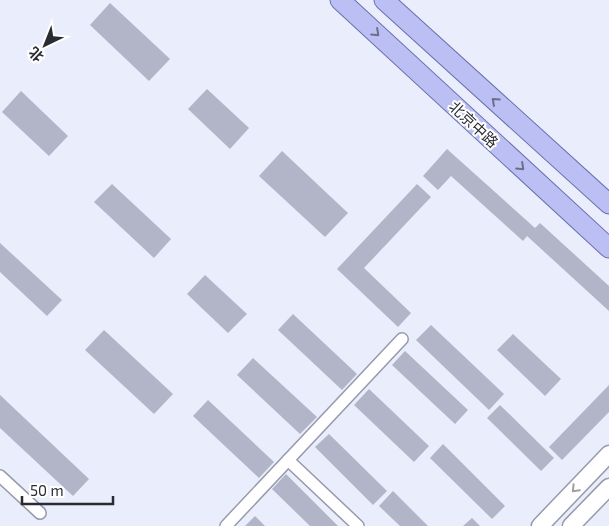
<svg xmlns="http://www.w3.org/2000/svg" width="609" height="526" font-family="'Exo 2','Noto Sans SC',sans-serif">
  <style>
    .building { fill: #b2b5c7 }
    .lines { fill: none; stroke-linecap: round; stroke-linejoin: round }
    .street-casing { stroke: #979aab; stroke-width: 14 }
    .secondary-casing { stroke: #979aab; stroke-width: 19 }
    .primary-casing { stroke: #6a70ac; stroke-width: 21 }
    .street { stroke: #fff; stroke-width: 11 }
    .secondary { stroke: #fff; stroke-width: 16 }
    .primary { stroke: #bbbff4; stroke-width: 19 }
    .oneway { stroke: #6b6e89 }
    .oneway2 { stroke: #9fa0a3 }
    .labels { text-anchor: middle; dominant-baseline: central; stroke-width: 4; stroke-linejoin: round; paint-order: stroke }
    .street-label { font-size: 15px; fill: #2a2b32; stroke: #fff }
  </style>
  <rect width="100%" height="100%" fill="#eaedfc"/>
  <!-- building -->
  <g class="building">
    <path d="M110 3 170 59 149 81 90 25Z"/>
    <path d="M207 89 249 128 230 149 188 109Z"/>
    <path d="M21 91 68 136 49 156 2 112Z"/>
    <path d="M447 149 535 228 540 223 609 286V311L527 236 523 241 451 176 438 190 423 176Z"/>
    <path d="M282 151 348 213 325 237 259 176Z"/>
    <path d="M112 184 171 239 154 258 94 202Z"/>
    <path d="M417 184 431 197 364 268 411 313 398 327 337 269Z"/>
    <path d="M0 243 62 300 47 316 0 272Z"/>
    <path d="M205 275 247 314 228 333 187 294Z"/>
    <path d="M293 314 357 374 342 390 278 330Z"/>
    <path d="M431 325 504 394 489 410 416 340Z"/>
    <path d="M104 330 173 394 154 414 85 350Z"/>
    <path d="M513 334 561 379 545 396 497 350Z"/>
    <path d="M405 351 468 410 455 424 392 365Z"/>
    <path d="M253 358 317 417 300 434 237 375Z"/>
    <path d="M609 385V412L562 460 549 447Z"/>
    <path d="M369 389 429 446 414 462 354 405Z"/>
    <path d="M0 395 89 479 73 496 0 428Z"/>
    <path d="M208 400 274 462 259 478 193 416Z"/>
    <path d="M500 405 554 458 541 471 487 418Z"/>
    <path d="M329 434 387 491 373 505 315 447Z"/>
    <path d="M443 444 505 506 492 519 430 458Z"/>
    <path d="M286 474 338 526H310L272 489Z"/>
    <path d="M393 491 428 526H400L379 506Z"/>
    <path d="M255 516 265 526H245Z"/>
    <path d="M472 518 480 526H463Z"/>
  </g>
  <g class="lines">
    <!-- street casing -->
    <g class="street-casing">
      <g id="street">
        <path d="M288 460 358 526"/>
        <path d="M0 476 40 513"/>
        <path d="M226 526 402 339"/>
      </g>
    </g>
    <!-- secondary casing -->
    <g class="secondary-casing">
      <g id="secondary">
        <path d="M540 526 609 454"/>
        <path d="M571 526 609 487"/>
      </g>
    </g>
    <!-- primary casing -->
    <g class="primary-casing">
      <g id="primary">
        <path d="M340 0 609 248"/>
        <path d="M384 0 609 204"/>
      </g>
    </g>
    <!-- street -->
    <use href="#street" class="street"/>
    <!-- secondary -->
    <use href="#secondary" class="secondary"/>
    <!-- primary -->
    <use href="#primary" class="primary"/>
  </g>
  <!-- one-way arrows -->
  <defs><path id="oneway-chevron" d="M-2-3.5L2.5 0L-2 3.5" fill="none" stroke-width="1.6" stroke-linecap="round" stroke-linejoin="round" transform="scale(1.25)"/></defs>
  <g class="oneway">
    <use href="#oneway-chevron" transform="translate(376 33) rotate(43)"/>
    <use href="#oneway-chevron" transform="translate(495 101) rotate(-138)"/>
    <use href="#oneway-chevron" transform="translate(521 167) rotate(43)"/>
  </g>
  <use class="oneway2" href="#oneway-chevron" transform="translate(575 489) rotate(134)"/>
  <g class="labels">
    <!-- street labels -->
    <g class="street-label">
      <text transform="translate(474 124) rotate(43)">北京中路</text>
    </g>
  </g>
  <!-- north arrow -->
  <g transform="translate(45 45) rotate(223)" stroke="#ffffff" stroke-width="4" paint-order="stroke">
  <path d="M0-4L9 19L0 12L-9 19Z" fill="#2a2b32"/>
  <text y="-8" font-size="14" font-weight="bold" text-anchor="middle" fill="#2a2b32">北</text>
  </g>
  <!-- scale -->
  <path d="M22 496v8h91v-8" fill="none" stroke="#2a2b32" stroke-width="2.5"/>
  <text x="30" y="496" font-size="15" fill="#2a2b32" stroke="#ffffff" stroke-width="4" paint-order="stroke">50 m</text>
</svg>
